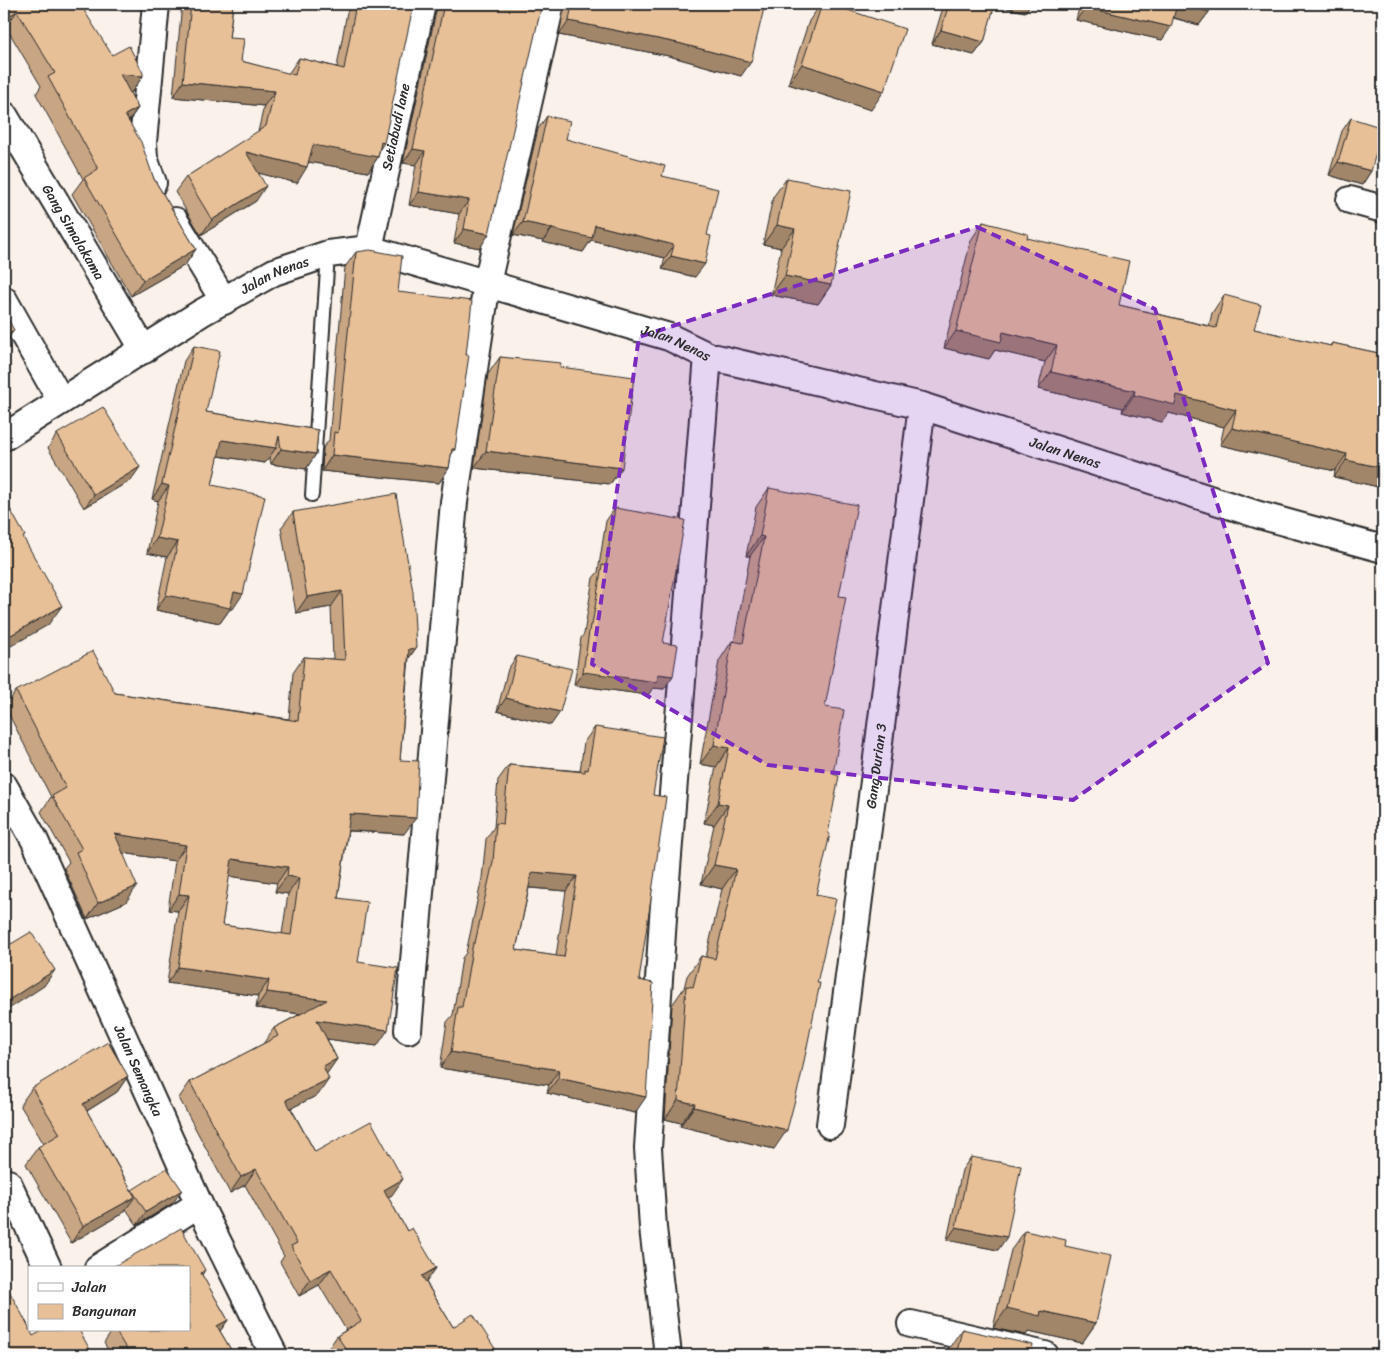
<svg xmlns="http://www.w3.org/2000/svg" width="1387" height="1359" font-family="Sriracha,sans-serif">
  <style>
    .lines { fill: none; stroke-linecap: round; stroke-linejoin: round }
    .service-casing { stroke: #2b2b2b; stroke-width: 16 }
    .minor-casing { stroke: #2b2b2b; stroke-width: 30 }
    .service { stroke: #fff; stroke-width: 12 }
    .minor { stroke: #fff; stroke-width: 26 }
    .wall { fill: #c8a583; stroke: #2b2b2b; fill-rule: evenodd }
    .shaded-wall { fill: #a2866a; stroke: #2b2b2b }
    .building { fill: #e8c098; stroke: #2b2b2b; fill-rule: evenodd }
    .marked { fill: #7b2cbf; fill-opacity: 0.2; stroke: #7b2cbf; stroke-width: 4; stroke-dasharray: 10 6; stroke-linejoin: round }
    .labels { text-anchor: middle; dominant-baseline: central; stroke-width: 4; stroke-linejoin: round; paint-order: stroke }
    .street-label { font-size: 14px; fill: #2b2b2b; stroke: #fff }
  </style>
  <rect width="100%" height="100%" fill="#faf2ea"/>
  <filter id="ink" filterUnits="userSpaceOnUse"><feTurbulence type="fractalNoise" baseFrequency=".02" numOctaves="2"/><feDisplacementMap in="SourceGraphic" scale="10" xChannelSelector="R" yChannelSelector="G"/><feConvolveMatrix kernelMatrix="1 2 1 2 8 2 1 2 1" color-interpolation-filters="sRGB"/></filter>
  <g filter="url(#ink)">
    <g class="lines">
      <!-- service casing -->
      <g class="service-casing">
        <path id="service" d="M312 495 328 254"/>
      </g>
      <!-- minor casing -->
      <g class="minor-casing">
        <g id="minor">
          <path id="s1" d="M4 115 144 350"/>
          <path d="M153 183 144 158 143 142 156 4"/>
          <path d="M1350 200 1383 209"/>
          <path d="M175 221 224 301"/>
          <path id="s2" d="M369 249 422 4"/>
          <path d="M4 300 61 401"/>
          <path id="s3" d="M4 437 201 313 274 272 328 254 369 249 669 337 708 356 922 406 1259 515 1383 549"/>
          <path id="s4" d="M4 786 34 839 199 1204 274 1355"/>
          <path d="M408 1030 454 502 487 283 551 4"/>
          <path id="s5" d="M830 1125 922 406"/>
          <path d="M8 1183 48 1268"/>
          <path d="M98 1268 199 1204"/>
          <path d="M911 1324 1045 1355"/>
          <path d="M668 1355 653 1228 648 1148 663 918 708 356"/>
        </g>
      </g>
      <!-- service -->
      <use href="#service" class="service"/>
      <!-- minor -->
      <use href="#minor" class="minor"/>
    </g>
    <!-- wall -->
    <g class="wall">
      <path d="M4 4 112 55 143 76 131 93H130L138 108 129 121 154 179 196 249 185 265 131 296 72 194 83 179 36 94 41 86 6 27 4 29Z"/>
      <path d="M182 4H233L229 38 241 61 288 74 299 58 337 67 347 12 353 4H394L380 148 378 157 368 172 309 162 297 183 259 173 256 201 201 235 175 192 186 177 258 132 264 106 173 97Z"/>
      <path d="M436 4H542L480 248 454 243 459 214 409 205 416 165 403 163 437 7Z"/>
      <path d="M565 4H765L741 76 669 56 559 35Z"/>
      <path d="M821 4H830L871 110 788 84 809 21Z"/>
      <path d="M944 4H1031L1025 12 994 5 984 42 974 55 932 44Z"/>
      <path d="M1080 4H1211L1209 12 1199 25 1173 18 1162 40 1076 20Z"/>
      <path d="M547 116 566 139 662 176 695 277 662 269 665 258 591 240 583 252 543 242V241L513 235 538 129Z"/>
      <path d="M1351 118 1371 171 1362 185 1329 175 1342 131Z"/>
      <path d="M787 178 831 285 818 304 771 295 781 248 763 244 773 197Z"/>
      <path d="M983 222 1027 238 1119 305 1209 326 1212 313 1224 295 1254 329 1330 346 1332 343 1383 354V488L1334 477 1335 471 1220 445 1224 427 1169 413 1162 422 1122 412 1123 408 1038 389 1045 362 995 350 989 359 944 348 971 240Z"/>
      <path d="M356 252 398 292 455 449 451 455 449 468 439 483 322 471 323 448 329 440 345 267Z"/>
      <path d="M194 346 206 412 318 430 316 454 306 469 271 464 270 458 265 463 218 456 212 485 233 609H230L220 623 156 610 167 557 147 553 158 501 152 499 184 361Z"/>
      <path d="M500 357 560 367 622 468 610 484 474 468 488 374Z"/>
      <path d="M57 434 131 480 84 508 48 448Z"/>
      <path d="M769 488 839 596 825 707 833 774 816 895 774 1149 680 1126 681 1123 665 1119 672 1005 684 988 687 976 701 956 706 957 722 889 701 884 714 825 704 823 716 767 700 764 719 661 732 641 734 642 750 556H746L756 507Z"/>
      <path d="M615 508 663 643 664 689 653 688 648 695 574 685 581 638 584 634 593 578 598 572 606 521Z"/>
      <path d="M293 512 416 648 409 658 400 760 404 834 348 831 338 898 358 962 377 1046 327 1039 337 1059 326 1074 318 1095 291 1108 315 1152 392 1195 388 1197 407 1231 436 1268 426 1282 453 1327 499 1355H328L326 1352 337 1336 346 1330 319 1285 299 1296 280 1262 284 1256 245 1185 230 1193 179 1098 190 1082 263 1044 274 1028 300 1014 256 1008 258 996 167 983 178 911 168 910 175 861 123 853 126 902 87 919 64 868 69 862 41 812 51 797 5 707 16 691 115 693 289 719 293 673 304 657 333 659 331 607 296 613 281 528ZM229 876 277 883 275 892 288 894 282 934 222 925Z"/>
      <path d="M517 656 551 725 497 711 508 669Z"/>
      <path d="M595 727 653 795 639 980 635 1113 547 1093 549 1085 440 1068 447 1022 453 1015 462 958 466 953 482 878 486 839 494 827 498 780 509 765 580 771 584 742ZM529 888 566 891 556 956 516 950Z"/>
      <path d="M128 1076 117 1092 87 1111 132 1191 173 1203 137 1225 126 1209 123 1213 71 1243 26 1164 38 1147 44 1144 20 1105 32 1088Z"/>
      <path d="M971 1157 998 1250 947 1240 962 1170Z"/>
      <path d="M1025 1231 1065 1246 1096 1323 1082 1343 1029 1331 1026 1335 993 1328 1011 1250Z"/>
      <path d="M189 1268 205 1270 202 1275 228 1320 220 1331 234 1355H111L104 1343 113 1330H189Z"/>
      <path d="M962 1329 1031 1355H943L946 1350H948L949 1348Z"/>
    </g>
    <!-- shaded-wall -->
    <g class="shaded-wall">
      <path d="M991 4H1031L1025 12Z"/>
      <path d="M1176 4H1180L1209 12 1199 25 1168 16Z"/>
      <path d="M1086 7 1171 27 1162 40 1076 20Z"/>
      <path d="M17 11 6 27 4 29V19Z"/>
      <path d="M569 21 678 43 751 62 741 76 669 56 559 35Z"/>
      <path d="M941 30 984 42 974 55 932 44Z"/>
      <path d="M802 64 884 91 871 110 788 84Z"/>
      <path d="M120 74 143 76 131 93 108 91Z"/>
      <path d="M183 82 275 91 264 106 173 97Z"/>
      <path d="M138 108 126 124 125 115Z"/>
      <path d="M381 142 384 143 375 156 378 157 368 172 302 161 313 145Z"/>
      <path d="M413 149 425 151 416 165 403 163Z"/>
      <path d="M246 152 307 167 297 183 235 167Z"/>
      <path d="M1338 162 1371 171 1362 185 1329 175Z"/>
      <path d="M266 186 256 201 201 235 212 220Z"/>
      <path d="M419 192 469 200 459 214 409 205Z"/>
      <path d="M523 222 552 228 543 241 513 235Z"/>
      <path d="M595 225 674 245 665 258 591 240 583 252 543 242 552 229Z"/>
      <path d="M777 225 795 229 781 248 763 244Z"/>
      <path d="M464 229 489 234 480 248 454 243Z"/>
      <path d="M196 249 185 265 131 296 143 280Z"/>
      <path d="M671 256 705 264 695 277 662 269Z"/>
      <path d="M785 276 831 285 818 304 771 295Z"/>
      <path d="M14 330 4 345V336Z"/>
      <path d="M956 331 1003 332 1057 345 1045 362 995 350 989 359 944 348Z"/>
      <path d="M1051 372 1135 391 1123 408 1038 389Z"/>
      <path d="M1134 395H1177L1236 410 1224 427 1169 413 1162 422 1122 412Z"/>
      <path d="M1232 428 1347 454 1335 471 1220 445Z"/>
      <path d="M222 440 276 448 265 463 212 455Z"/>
      <path d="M281 449 316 454 306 469 271 464Z"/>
      <path d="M452 449H455L444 465Z"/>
      <path d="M486 451 622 468 610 484 474 468Z"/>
      <path d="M332 455 449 468 439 483 322 471Z"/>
      <path d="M1346 460 1383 468V488L1334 477Z"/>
      <path d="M140 467 131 480 84 508 94 495Z"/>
      <path d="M162 484 169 486 158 501 152 499Z"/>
      <path d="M760 536 764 537 750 556H746Z"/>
      <path d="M157 538 178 542 167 557 147 553Z"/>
      <path d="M342 591 331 607 296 613 307 597Z"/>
      <path d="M234 592 243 594 233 609H230L220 623 156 610 166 595Z"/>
      <path d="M62 606 48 625 4 650V639Z"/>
      <path d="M416 648 404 664 409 649Z"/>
      <path d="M583 672 658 674 673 676 664 689 653 688 648 695 574 685Z"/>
      <path d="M506 698 560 712 551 725 497 711Z"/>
      <path d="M714 745 729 748 716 767 700 764Z"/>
      <path d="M718 803 728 805 714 825 704 823Z"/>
      <path d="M350 814 416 818 404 834 339 830Z"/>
      <path d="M115 834 186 845 175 861 103 850Z"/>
      <path d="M232 859 288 867 277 883 221 875Z"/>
      <path d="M714 865 736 869 722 889 701 884Z"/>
      <path d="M532 872 577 876 566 891 521 887Z"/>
      <path d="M287 876 299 878 288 894 275 892Z"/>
      <path d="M137 886 126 902 87 919 98 903Z"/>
      <path d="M179 894 189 895 178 911 168 910Z"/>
      <path d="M178 967 269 980 258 996 167 983Z"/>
      <path d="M55 970 44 986 4 1012V1003Z"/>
      <path d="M267 992 327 1000 316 1016 256 1008Z"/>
      <path d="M317 1020 388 1030 377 1046 306 1036Z"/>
      <path d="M451 1052 559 1070 549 1085 440 1068Z"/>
      <path d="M337 1059 326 1075 323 1066Z"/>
      <path d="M128 1076 117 1092 71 1121 83 1104Z"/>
      <path d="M558 1078 646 1097 635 1113 547 1093Z"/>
      <path d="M329 1079 318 1095 275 1116 286 1100Z"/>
      <path d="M678 1100 695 1104 681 1123 665 1119Z"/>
      <path d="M694 1107 787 1130 774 1149 680 1126Z"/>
      <path d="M256 1169 245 1185 230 1193 241 1177Z"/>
      <path d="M403 1179 392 1195 373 1206 384 1190Z"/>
      <path d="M182 1190 173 1203 137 1225 146 1212Z"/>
      <path d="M135 1197 123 1213 71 1243 83 1226Z"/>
      <path d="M956 1227 1007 1237 998 1250 947 1240Z"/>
      <path d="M436 1268 425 1284 422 1276Z"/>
      <path d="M331 1269 319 1285 299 1296 310 1280Z"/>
      <path d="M1007 1308 1041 1311 1096 1323 1082 1343 1029 1331 1026 1335 993 1328Z"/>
      <path d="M228 1320 218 1334 217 1326Z"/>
      <path d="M384 1348 378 1355H372Z"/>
    </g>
    <!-- building -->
    <g class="building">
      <path d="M4 4H80L112 55 129 46 143 73V76L120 74 138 108 125 115 141 142 154 179 196 249 143 280 84 178 98 169 48 77 55 73 17 11 4 19Z"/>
      <path d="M191 4H233L229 38 244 39 241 61 295 75 299 58 344 69 356 4H394L413 7 384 143 381 142 378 157 313 145 307 167 246 152 266 186 212 220 186 177 266 126 275 91 183 82Z"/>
      <path d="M444 4H542L489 234 464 229 469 200 419 192 425 151 413 149Z"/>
      <path d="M572 4H765L751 62 678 43 569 21Z"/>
      <path d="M822 4H830L905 29 884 91 802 64Z"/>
      <path d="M949 4H995L984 42 941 30Z"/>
      <path d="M1086 4H1177L1171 27 1086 7Z"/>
      <path d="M1180 4H1211L1209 12Z"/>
      <path d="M547 116 570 121 566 139 665 166 662 176 718 189 707 235 711 236 705 264 671 256 674 245 595 225 592 238 552 229V228L523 222Z"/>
      <path d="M1351 118 1383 128 1371 171 1338 162Z"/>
      <path d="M787 178 851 191 831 285 785 276 795 229 777 225Z"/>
      <path d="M983 222 1028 234 1027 238 1129 261 1119 305 1216 328 1224 295 1261 305 1254 329 1331 346 1332 343 1383 354V468L1346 460 1347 454 1232 428 1236 410 1177 395 1175 405 1134 395 1135 391 1051 372 1057 345 1003 332 1001 342 956 331Z"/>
      <path d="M370 250 402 256 398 292 472 301 466 355H469L455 449H452L449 468 332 455 334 432 338 433 356 252Z"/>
      <path d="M4 312 14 330 4 336Z"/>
      <path d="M194 346 220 351 206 412 318 430 316 454 281 449 279 436 276 448 222 440 212 485 265 496 243 594 234 592 230 608 166 595 178 542 157 538 169 486 162 484Z"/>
      <path d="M500 357 561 363 560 367 634 377 622 468 486 451Z"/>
      <path d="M103 407 140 467 94 495 57 434Z"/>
      <path d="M769 488 857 505 839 596 846 597 825 707 844 710 833 774 839 776 828 834H830L816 895 836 899 817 983H820L800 1081 787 1130 694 1107 695 1104 678 1100 686 986 693 987 701 956 715 959 736 869 714 865 728 805 718 803 729 748 714 745 732 641 743 643 764 537 760 536Z"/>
      <path d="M396 494 413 592 416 648 409 649 400 760 419 761 416 818 350 814 338 898 367 902 358 962 398 968 388 1030 317 1020 337 1059 323 1066 329 1079 286 1100 315 1152 371 1121 403 1179 384 1190 407 1231 412 1228 436 1268 422 1276 453 1327 473 1314 499 1355H388L384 1348 372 1355H350L337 1336 361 1321 331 1269 310 1280 291 1246 297 1243 256 1169 241 1177 190 1082 278 1036 274 1028 327 1000 267 992 269 980 178 967 189 895 179 894 186 845 115 834 137 886 98 903 76 852 82 849 52 796 66 788 16 691 93 651 115 693 298 721 304 657 345 660 342 591 307 597 293 512ZM232 859 288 867 287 876 299 878 291 935 222 925Z"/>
      <path d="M4 498 25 536 23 537 62 606 4 639Z"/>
      <path d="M615 508 685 520 663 643 678 645 673 676 658 674 657 682 583 672 590 625H592L602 565 606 566Z"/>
      <path d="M517 656 572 669 560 712 506 698Z"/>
      <path d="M595 727 663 737 653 795 666 797 639 980 653 983 646 1097 558 1078 559 1070 451 1052 458 1007H462L473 943H475L493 862 496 823 503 824 509 765 585 772V769L588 770ZM532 872 577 876 564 957 516 950Z"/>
      <path d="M4 929 11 944 31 932 55 970 4 1003Z"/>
      <path d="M108 1042 128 1076 83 1104 135 1197 83 1226 38 1147 60 1134 32 1088Z"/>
      <path d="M971 1157 1021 1166 1007 1237 956 1227Z"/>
      <path d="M167 1168 182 1190 146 1212 132 1190Z"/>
      <path d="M181 1228 205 1270 201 1273 228 1320 217 1326 234 1355H130L115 1330H189V1268H111Z"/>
      <path d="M1025 1231 1066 1240 1065 1246 1111 1256 1096 1323 1041 1311 1040 1316 1007 1308Z"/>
      <path d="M4 1282 29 1327V1330H30L33 1336 44 1330H79L93 1355H4Z"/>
      <path d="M962 1329 1033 1345 1031 1355H945L946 1350 957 1352Z"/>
    </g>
  </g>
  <!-- marked area -->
  <path class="marked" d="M977 227 1155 309 1268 663 1073 800 768 765 592 664 639 337Z"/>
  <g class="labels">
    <!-- street labels -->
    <g class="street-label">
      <text stroke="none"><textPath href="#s2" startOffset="125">Setiabudi lane</textPath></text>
      <text stroke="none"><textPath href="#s1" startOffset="136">Gang Simalakama</textPath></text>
      <text stroke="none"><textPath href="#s3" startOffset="316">Jalan Nenas</textPath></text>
      <text stroke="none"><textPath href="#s3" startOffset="736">Jalan Nenas</textPath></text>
      <text stroke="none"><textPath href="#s3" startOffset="1141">Jalan Nenas</textPath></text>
      <text stroke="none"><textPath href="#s5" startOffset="362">Gang Durian 3</textPath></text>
      <text stroke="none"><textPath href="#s4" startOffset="315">Jalan Semangka</textPath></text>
    </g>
  </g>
  <!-- margin -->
  <rect width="1387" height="1359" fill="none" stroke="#fff" stroke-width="20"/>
  <rect x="10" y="10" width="1367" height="1339" fill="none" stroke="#2b2b2b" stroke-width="2" filter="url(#ink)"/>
  <!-- legend -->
  <rect x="28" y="1266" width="162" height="65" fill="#ffffff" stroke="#aaaaaa"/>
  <rect x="38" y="1283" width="25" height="8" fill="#ffffff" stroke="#aaaaaa"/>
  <text x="72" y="1292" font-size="15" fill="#2b2b2b">Jalan</text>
  <rect x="38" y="1304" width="25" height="15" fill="#e8c098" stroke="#aaaaaa"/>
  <text x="72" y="1316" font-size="15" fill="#2b2b2b">Bangunan</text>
</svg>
